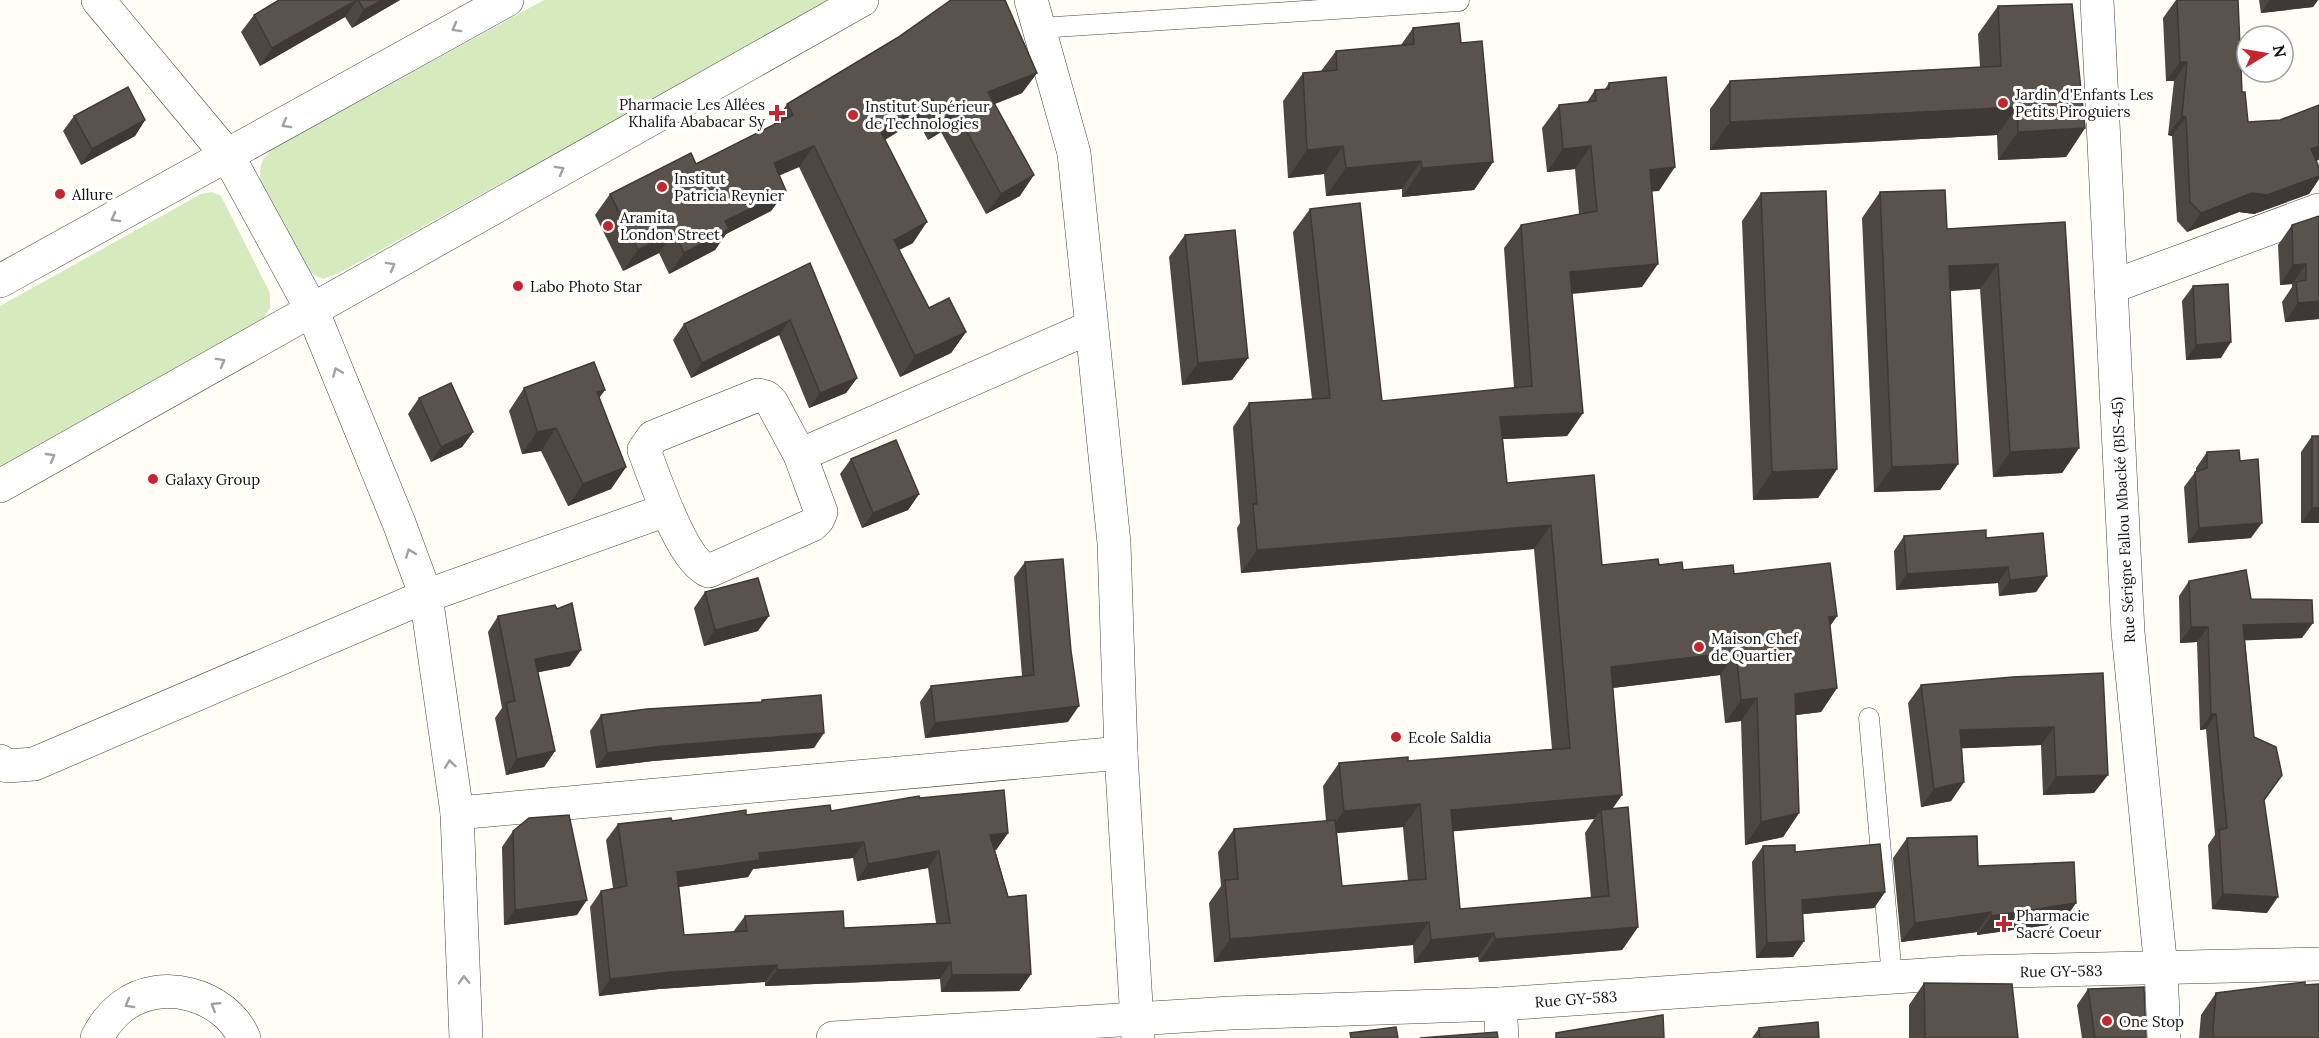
<svg xmlns="http://www.w3.org/2000/svg" width="2319" height="1038" font-family="Lora,serif">
  <style>
    .green { fill: #d5ebbd }
    .lines { fill: none; stroke-linecap: round; stroke-linejoin: round }
    .service-casing { stroke: #444; stroke-width: 21 }
    .minor-casing { stroke: #444; stroke-width: 34 }
    .tertiary-casing { stroke: #444; stroke-width: 34 }
    .service { stroke: #fff; stroke-width: 20 }
    .minor { stroke: #fff; stroke-width: 33 }
    .tertiary { stroke: #fff; stroke-width: 33 }
    .wall { fill: #4d4742; fill-rule: evenodd }
    .shaded-wall { fill: #3f3936 }
    .building { fill: #5a524d; stroke: #3f3936; stroke-width: 1.5; fill-rule: evenodd }
    .oneway { stroke: #a0a0a0 }
    .poi-dot { fill: #c4262e; stroke: #fff; stroke-width: 2 }
    .labels { text-anchor: middle; dominant-baseline: central; stroke-width: 6; stroke-linejoin: round; paint-order: stroke }
    .poi-label { font-size: 15px; fill: #111; stroke: #fff; text-anchor: start }
    .street-label { font-size: 15px; fill: #111; stroke: #fff }
  </style>
  <rect width="100%" height="100%" fill="#fffdf5"/>
  <!-- green -->
  <g class="green">
    <path d="M544 0H833L339 273 323 279 309 272 261 187C259 169 259 163 271 150Z"/>
    <path d="M212 192 221 196 270 293V308L263 319 0 467V306L201 194Z"/>
  </g>
  <g class="lines">
    <!-- service casing -->
    <g class="service-casing">
      <g id="service">
        <path d="M1039 28 1459 1"/>
        <path d="M1869 718 1892 977"/>
      </g>
    </g>
    <!-- minor casing -->
    <g class="minor-casing">
      <g id="minor">
        <path d="M98 0 228 156 312 310 399 523 426 596 457 813 466 1038"/>
        <path d="M1031 0 1074 153 1114 543 1121 753 1138 1038"/>
        <path d="M2097 0 2128 632 2161 969 2164 1038"/>
        <path d="M2111 287 2319 210"/>
        <path d="M758 395 766 397 772 403 800 455 821 512 818 519 812 525 709 571C682 562 654 476 644 450L653 437Z"/>
        <path d="M800 455 1091 327"/>
        <path d="M0 761 7 766 34 764 426 596 666 510"/>
        <path d="M457 813 1121 753"/>
        <path d="M1500 1004 1502 1038"/>
        <path d="M97 1038C103 1026 111 1015 123 1006 161 977 225 994 244 1038"/>
        <path d="M833 1038 1231 1013 1500 1004 1968 972 2319 964"/>
      </g>
    </g>
    <!-- tertiary casing -->
    <g class="tertiary-casing">
      <g id="tertiary">
        <path d="M0 281 507 0"/>
        <path d="M0 486 862 0"/>
      </g>
    </g>
    <!-- service -->
    <use href="#service" class="service"/>
    <!-- minor -->
    <use href="#minor" class="minor"/>
    <!-- tertiary -->
    <use href="#tertiary" class="tertiary"/>
  </g>
  <!-- wall -->
  <g class="wall">
    <path d="M279 0H400L352 28 345 17 260 66 241 32 254 15Z"/>
    <path d="M2176 0H2238L2242 92 2248 122 2316 161 2319 167V179L2309 194 2254 214 2239 212 2187 232 2177 221 2172 136 2168 135 2174 81H2166L2163 18Z"/>
    <path d="M2259 0H2318L2313 7 2261 13Z"/>
    <path d="M1998 6 2085 128 2066 157 1998 160 1997 135 1710 150V109L1730 81 1980 67 1978 34Z"/>
    <path d="M1413 28 1461 43 1493 162 1474 190 1402 197V189L1326 196 1324 174 1288 178 1283 101 1303 73 1321 71 1336 51 1401 45Z"/>
    <path d="M1037 73 1022 93 995 104 1020 196 986 214 941 132 928 140 917 120 885 140 913 243 899 250 929 308 966 332 951 353 900 377 799 167 779 175 786 191 771 211 726 234 715 250 669 274 659 253 623 271 595 215 610 194 696 164 773 125 787 104Z"/>
    <path d="M1609 83 1659 191H1652L1642 287 1572 294 1583 413 1567 436 1503 439 1507 483 1602 565H1659L1683 570 1734 574 1837 616 1830 626 1837 688 1821 712 1796 715 1799 813 1783 837 1745 845 1741 721 1725 723 1720 675 1613 688 1622 795 1612 809 1638 927 1622 950 1479 962 1478 957 1414 963 1413 945 1214 962 1209 903 1221 886 1218 852 1234 829 1326 821 1323 786 1339 763 1408 761 1552 749 1534 549 1241 573 1237 528 1240 523 1233 427 1249 403 1312 399 1293 232 1310 209 1382 401 1514 388 1504 248 1521 225 1579 214 1575 169 1547 172 1542 128 1559 105 1587 102 1595 90 1605 89ZM1594 819 1585 833 1591 898 1460 909 1453 831ZM1403 827 1408 881 1342 886 1337 833Z"/>
    <path d="M74 116 145 120 135 136 81 165 63 131Z"/>
    <path d="M1880 192 1947 229 2065 222 2079 448 2062 473 1993 477 1980 289 1950 291 1958 464 1940 490 1874 492 1862 218Z"/>
    <path d="M1761 193 1837 469 1818 498 1753 500 1742 221Z"/>
    <path d="M2319 216V319L2285 322 2282 302 2292 287V284L2280 285 2278 245 2292 225Z"/>
    <path d="M1185 235 1248 358 1232 380 1182 385 1169 257Z"/>
    <path d="M810 263 857 378 846 393 809 408 779 335 691 378 673 340 684 324Z"/>
    <path d="M2193 286 2221 358 2186 360 2182 301Z"/>
    <path d="M524 388 605 390 599 397 626 467 611 489 568 506 541 451 522 454 509 411Z"/>
    <path d="M419 398 473 432 462 447 431 462 408 414Z"/>
    <path d="M2312 436 2319 523H2301V452Z"/>
    <path d="M2207 452 2240 461 2251 538 2188 543 2184 487 2196 471V468Z"/>
    <path d="M851 459 919 494 908 510 862 528 840 474Z"/>
    <path d="M1904 536 1986 538 2047 576 2036 592 1999 596 1998 583 1896 590 1894 551Z"/>
    <path d="M1025 562 1068 722 925 738 920 702 931 686 1022 676 1014 577Z"/>
    <path d="M2189 581 2251 599 2302 638 2245 640 2254 737 2264 800 2267 913 2212 909 2208 845 2215 835 2206 729 2200 730 2197 642 2180 643 2179 596Z"/>
    <path d="M705 592 758 631 704 646 694 608Z"/>
    <path d="M498 616 570 666 538 672 555 751 544 767 506 775 495 718 502 708 488 632Z"/>
    <path d="M2103 673 2094 793 2043 795 2041 745 1962 748 1964 782 1951 801 1921 807 1908 703 1921 685Z"/>
    <path d="M762 700 814 748 653 761 596 768 590 731 601 715 761 702Z"/>
    <path d="M920 798 1008 833 996 850H995L1031 974 1019 991 941 992 940 979 765 986V982L659 989 599 996 590 907 601 891 613 888 606 840 618 824 672 821 746 815 831 811ZM853 858 857 881 928 868 936 923 844 928 745 916 733 932 684 935 679 887 748 877 753 869Z"/>
    <path d="M513 831 577 915 504 925 502 847Z"/>
    <path d="M1907 838 1978 866 2076 903 2062 923 1977 935V932L1901 942 1893 858Z"/>
    <path d="M1763 846 1795 852 1885 892 1874 908 1803 914 1804 941 1793 957 1756 958 1752 862Z"/>
    <path d="M1924 983 2018 1038H1909V1005Z"/>
    <path d="M2305 985 2319 1038H2199L2201 1015 2216 993Z"/>
    <path d="M2088 989 2146 1038H2082L2077 1005Z"/>
    <path d="M1759 1028 1819 1038H1752Z"/>
  </g>
  <!-- shaded-wall -->
  <g class="shaded-wall">
    <path d="M357 0 345 17 260 66 272 48Z"/>
    <path d="M382 0H400L352 28 364 10Z"/>
    <path d="M2270 0H2318L2313 7 2261 13Z"/>
    <path d="M2180 62H2187L2174 81H2166Z"/>
    <path d="M1037 73 1022 93 974 112 988 92Z"/>
    <path d="M932 99 917 120 866 151 880 130Z"/>
    <path d="M2017 107 1997 135 1710 150 1730 122Z"/>
    <path d="M956 112 941 132 928 140 943 119Z"/>
    <path d="M2182 116 2186 117 2172 136 2168 135Z"/>
    <path d="M145 120 135 136 81 165 92 149Z"/>
    <path d="M2085 128 2066 157 1998 160 2018 132Z"/>
    <path d="M814 146 799 167 760 184 774 163Z"/>
    <path d="M1343 146 1324 174 1288 178 1307 150Z"/>
    <path d="M1591 146 1575 169 1547 172 1563 149Z"/>
    <path d="M2319 146V160L2298 168 2311 149Z"/>
    <path d="M1421 161 1402 189 1326 196 1346 168Z"/>
    <path d="M1493 162 1474 190 1402 197 1422 168Z"/>
    <path d="M1675 167 1659 191 1633 193 1650 170Z"/>
    <path d="M1034 175 1020 196 986 214 1001 194Z"/>
    <path d="M2319 176V179L2309 194 2254 214 2239 212 2187 232 2201 213 2252 193Z"/>
    <path d="M786 191 771 211 726 234 715 250 669 274 684 253 725 221Z"/>
    <path d="M927 222 913 243 879 260 894 240Z"/>
    <path d="M674 232 659 253 623 271 638 250Z"/>
    <path d="M1658 264 1642 287 1554 295 1570 272Z"/>
    <path d="M1998 264 1980 289 1931 292 1949 266Z"/>
    <path d="M2306 264 2292 284 2280 285 2293 265Z"/>
    <path d="M2319 301V319L2285 322 2298 303Z"/>
    <path d="M790 320 779 335 691 378 702 363Z"/>
    <path d="M966 332 951 353 900 377 915 356Z"/>
    <path d="M2231 342 2221 358 2186 360 2196 345Z"/>
    <path d="M1248 358 1232 380 1182 385 1198 363Z"/>
    <path d="M857 378 846 393 809 408 820 393Z"/>
    <path d="M605 390 589 412 597 392Z"/>
    <path d="M1583 413 1567 436 1484 440 1500 417Z"/>
    <path d="M556 428 541 451 522 454 537 432Z"/>
    <path d="M473 432 462 447 431 462 441 447Z"/>
    <path d="M2079 448 2062 473 1993 477 2010 452Z"/>
    <path d="M1958 464 1940 490 1874 492 1892 467Z"/>
    <path d="M626 467 611 489 568 506 583 484Z"/>
    <path d="M1837 469 1818 498 1753 500 1772 472Z"/>
    <path d="M919 494 908 510 862 528 873 513Z"/>
    <path d="M2312 508H2319V523H2301Z"/>
    <path d="M2262 523 2251 538 2188 543 2199 528Z"/>
    <path d="M1551 525 1534 549 1241 573 1257 550Z"/>
    <path d="M2008 567 1998 583 1896 590 1907 574Z"/>
    <path d="M2047 576 2036 592 1999 596 2010 580Z"/>
    <path d="M769 616 758 631 704 646 715 630Z"/>
    <path d="M1837 616 1821 639 1829 617Z"/>
    <path d="M2313 623 2302 638 2233 641 2243 625Z"/>
    <path d="M2191 627H2208L2197 642 2180 643Z"/>
    <path d="M581 650 570 666 525 675 535 659Z"/>
    <path d="M1736 652 1720 675 1595 690 1611 667Z"/>
    <path d="M1837 688 1821 712 1779 717 1795 694Z"/>
    <path d="M1757 698 1741 721 1725 723 1741 700Z"/>
    <path d="M1079 706 1068 722 925 738 935 723Z"/>
    <path d="M2211 714H2216L2206 729 2200 730Z"/>
    <path d="M2054 727 2041 745 1947 749 1960 730Z"/>
    <path d="M824 733 814 748 653 761 596 768 607 753 664 746Z"/>
    <path d="M555 751 544 767 506 775 517 759Z"/>
    <path d="M2108 775 2094 793 2043 795 2056 777Z"/>
    <path d="M1964 782 1951 801 1921 807 1934 789Z"/>
    <path d="M1622 795 1606 818 1601 810 1594 819 1435 833 1451 810Z"/>
    <path d="M1420 804 1403 827 1327 834 1344 811Z"/>
    <path d="M1799 813 1783 837 1745 845 1761 822Z"/>
    <path d="M1008 833 996 850 979 852 990 835Z"/>
    <path d="M864 842 853 858 753 869 748 877 665 889 677 872 759 853Z"/>
    <path d="M939 851 928 868 857 881 868 864Z"/>
    <path d="M1885 892 1874 908 1792 915 1802 900Z"/>
    <path d="M2223 894 2278 897 2267 913 2212 909Z"/>
    <path d="M587 900 577 915 504 925 515 910Z"/>
    <path d="M2076 903 2062 923 1977 935 1991 916Z"/>
    <path d="M1991 912 1977 932 1901 942 1915 923Z"/>
    <path d="M1429 922 1413 945 1214 962 1230 939Z"/>
    <path d="M1638 927 1622 950 1479 962 1495 939Z"/>
    <path d="M1494 933 1478 957 1414 963 1431 940Z"/>
    <path d="M1804 941 1793 957 1756 958 1767 943Z"/>
    <path d="M951 962 940 979 765 986 777 970Z"/>
    <path d="M777 965 765 982 659 989 599 996 610 979 671 972Z"/>
    <path d="M1031 974 1019 991 941 992 952 975Z"/>
  </g>
  <!-- building -->
  <g class="building">
    <path d="M279 0H357L272 48 254 15Z"/>
    <path d="M358 0H382L364 10Z"/>
    <path d="M951 0H1005L1037 73 988 92 1034 175 1001 194 956 112 943 119 932 99 880 130 927 222 894 240 929 308 949 298 966 332 915 356 814 146 774 163 786 191 725 221 729 229 684 253 674 232 638 250 610 194 691 153 696 164 793 115 787 104 897 38Z"/>
    <path d="M2177 0H2238L2242 92H2245L2248 122 2280 120 2319 105V146L2311 149 2319 167V176L2267 195 2252 193 2201 213 2190 202 2186 117 2182 116 2187 62H2180Z"/>
    <path d="M2072 4 2085 128 2018 132 2017 107 1730 122V81L2001 66 1998 6Z"/>
    <path d="M1459 23 1461 43 1482 41 1493 162 1422 168 1421 161 1346 168 1343 146 1307 150 1303 73 1337 70 1336 51 1414 44 1413 28Z"/>
    <path d="M1666 77 1675 167 1650 170 1658 264 1570 272 1583 413 1500 417 1507 483 1594 475 1602 565 1658 559 1659 565 1682 562 1683 570 1733 565 1734 574 1830 563 1837 616 1829 617 1837 688 1795 694 1799 813 1761 822 1757 698 1741 700 1736 652 1611 667 1622 795 1451 810 1460 909 1609 896 1601 810 1628 807 1638 927 1495 939 1494 933 1431 940 1429 922 1230 939 1225 880 1238 879 1234 829 1335 820 1342 886 1426 879 1420 804 1344 811 1339 763 1408 757V761L1570 748 1551 525 1257 550 1253 504H1257L1249 403 1330 398 1310 209 1360 203 1382 401 1532 386 1521 225 1597 211 1591 146 1563 149 1559 105 1596 101 1595 90 1609 89V83Z"/>
    <path d="M128 87 145 120 92 149 74 116Z"/>
    <path d="M1945 190 1947 229 2065 222 2079 448 2010 452 1998 264 1949 266 1958 464 1892 467 1880 192Z"/>
    <path d="M1826 191 1837 469 1772 472 1761 193Z"/>
    <path d="M2319 216V301L2298 303 2296 282 2306 280V264L2293 265 2292 225Z"/>
    <path d="M1235 230 1248 358 1198 363 1185 235Z"/>
    <path d="M810 263 857 378 820 393 790 320 702 363 684 324Z"/>
    <path d="M2228 284 2231 342 2196 345 2193 286Z"/>
    <path d="M594 362 605 390 597 392 626 467 583 484 556 428 537 432 524 388Z"/>
    <path d="M451 383 473 432 441 447 419 398Z"/>
    <rect x="2312" y="436" width="7" height="72"/>
    <path d="M896 440 919 494 873 513 851 459Z"/>
    <path d="M2239 450 2240 461 2258 459 2262 523 2199 528 2195 472 2207 468V452Z"/>
    <path d="M1986 530V538L2043 533 2047 576 2010 580 2008 567 1907 574 1904 536Z"/>
    <path d="M1063 559 1071 651 1079 706 935 723 931 686 1034 675 1025 562Z"/>
    <path d="M2246 570 2251 599 2312 600 2313 623 2243 625 2254 737 2276 747 2282 775 2264 800 2278 897 2223 894 2219 830 2227 828 2216 714H2211L2208 627H2191L2189 581Z"/>
    <path d="M758 578 769 616 715 630 705 592Z"/>
    <path d="M572 603 581 650 535 659 555 751 517 759 506 703 515 701 498 616 555 605 557 609Z"/>
    <path d="M2103 673 2108 775 2056 777 2054 727 1960 730 1964 782 1934 789 1921 685 2013 677Z"/>
    <path d="M821 695 824 733 664 746 607 753 601 715 647 709 762 702V700Z"/>
    <path d="M1004 790 1008 833 990 835 1008 897 1026 895 1031 974 952 975 951 962 777 970V965L671 972 610 979 601 891 627 886 618 824 671 818 672 821 746 810V815L830 805 831 811 919 796 920 798ZM864 842 868 864 939 851 950 923 844 928 843 911 745 916 747 931 684 935 677 872 760 860 759 853Z"/>
    <path d="M569 815 587 900 515 910 513 831 529 818Z"/>
    <path d="M1977 836 1978 866 2074 862 2076 903 1991 916V912L1915 923 1907 838Z"/>
    <path d="M1880 844 1885 892 1802 900 1804 941 1767 943 1763 846 1795 845V852Z"/>
    <path d="M2305 982V985L2319 984V1038H2214L2213 1030 2216 993Z"/>
    <path d="M1924 983 2012 984 2018 1038H1925Z"/>
    <path d="M2144 987 2146 1038H2095L2088 989Z"/>
    <path d="M1663 1015 1664 1038H1556V1033Z"/>
    <path d="M1818 1022 1819 1038H1760L1759 1028Z"/>
    <path d="M1396 1027 1398 1038H1351L1350 1033Z"/>
    <path d="M1497 1032 1498 1038H1420Z"/>
  </g>
  <!-- one-way arrows -->
  <defs><path id="oneway-chevron" d="M-2-3.5L2.5 0L-2 3.5" fill="none" stroke-width="1.6" stroke-linecap="round" stroke-linejoin="round" transform="scale(1.5)"/></defs>
  <g class="oneway">
    <use href="#oneway-chevron" transform="translate(456 28) rotate(151)"/>
    <use href="#oneway-chevron" transform="translate(286 124) rotate(151)"/>
    <use href="#oneway-chevron" transform="translate(560 170) rotate(-29)"/>
    <use href="#oneway-chevron" transform="translate(115 218) rotate(151)"/>
    <use href="#oneway-chevron" transform="translate(391 266) rotate(-29)"/>
    <use href="#oneway-chevron" transform="translate(221 362) rotate(-29)"/>
    <use href="#oneway-chevron" transform="translate(337 372) rotate(-112)"/>
    <use href="#oneway-chevron" transform="translate(51 457) rotate(-30)"/>
    <use href="#oneway-chevron" transform="translate(410 553) rotate(-111)"/>
    <use href="#oneway-chevron" transform="translate(450 764) rotate(-98)"/>
    <use href="#oneway-chevron" transform="translate(464 980) rotate(-92)"/>
    <use href="#oneway-chevron" transform="translate(129 1004) rotate(150)"/>
    <use href="#oneway-chevron" transform="translate(215 1006) rotate(-148)"/>
  </g>
  <!-- markers -->
  <g class="poi-dot">
    <circle cx="2003" cy="103" r="6"/>
    <path d="M774 104h6v6h6v6h-6v6h-6v-6h-6v-6h6z"/>
    <circle cx="853" cy="115" r="6"/>
    <circle cx="662" cy="187" r="6"/>
    <circle cx="60" cy="194" r="6"/>
    <circle cx="608" cy="226" r="6"/>
    <circle cx="518" cy="286" r="6"/>
    <circle cx="153" cy="479" r="6"/>
    <circle cx="1699" cy="647" r="6"/>
    <circle cx="1396" cy="737" r="6"/>
    <path d="M2001 915h6v6h6v6h-6v6h-6v-6h-6v-6h6z"/>
    <circle cx="2107" cy="1021" r="6"/>
  </g>
  <g class="labels">
    <!-- poi labels -->
    <g class="poi-label">
      <text x="2015" y="94">Jardin d'Enfants Les<tspan x="2015" dy="17">Petits Piroguiers</tspan></text>
      <text x="765" y="104" text-anchor="end">Pharmacie Les Allées<tspan x="765" dy="17">Khalifa Ababacar Sy</tspan></text>
      <text x="865" y="106">Institut Supérieur<tspan x="865" dy="17">de Technologies</tspan></text>
      <text x="674" y="178">Institut<tspan x="674" dy="17">Patricia Reynier</tspan></text>
      <text x="72" y="194">Allure</text>
      <text x="620" y="217">Aramita<tspan x="620" dy="17">London Street</tspan></text>
      <text x="530" y="286">Labo Photo Star</text>
      <text x="165" y="479">Galaxy Group</text>
      <text x="1711" y="638">Maison Chef<tspan x="1711" dy="17">de Quartier</tspan></text>
      <text x="1408" y="737">Ecole Saldia</text>
      <text x="2016" y="915">Pharmacie<tspan x="2016" dy="17">Sacré Coeur</tspan></text>
      <text x="2119" y="1021">One Stop</text>
    </g>
    <!-- street labels -->
    <g class="street-label">
      <text transform="translate(2123 520) rotate(-93)">Rue Sérigne Fallou Mbacké (BIS-45)</text>
      <text transform="translate(2061 971) rotate(-1)">Rue GY-583</text>
      <text transform="translate(1576 999) rotate(-4)">Rue GY-583</text>
    </g>
  </g>
  <!-- north arrow -->
  <g transform="translate(2265 54) rotate(79)"><circle r="28" fill="#ffffff" stroke="#a0a0a0" stroke-width="1.5"/>
  <path d="M0-4.5L10 22L0 15L-10 22Z" fill="#c4262e"/>
  <text y="-9" font-size="16" font-weight="bold" text-anchor="middle" fill="#111111">N</text>
  </g>
</svg>
